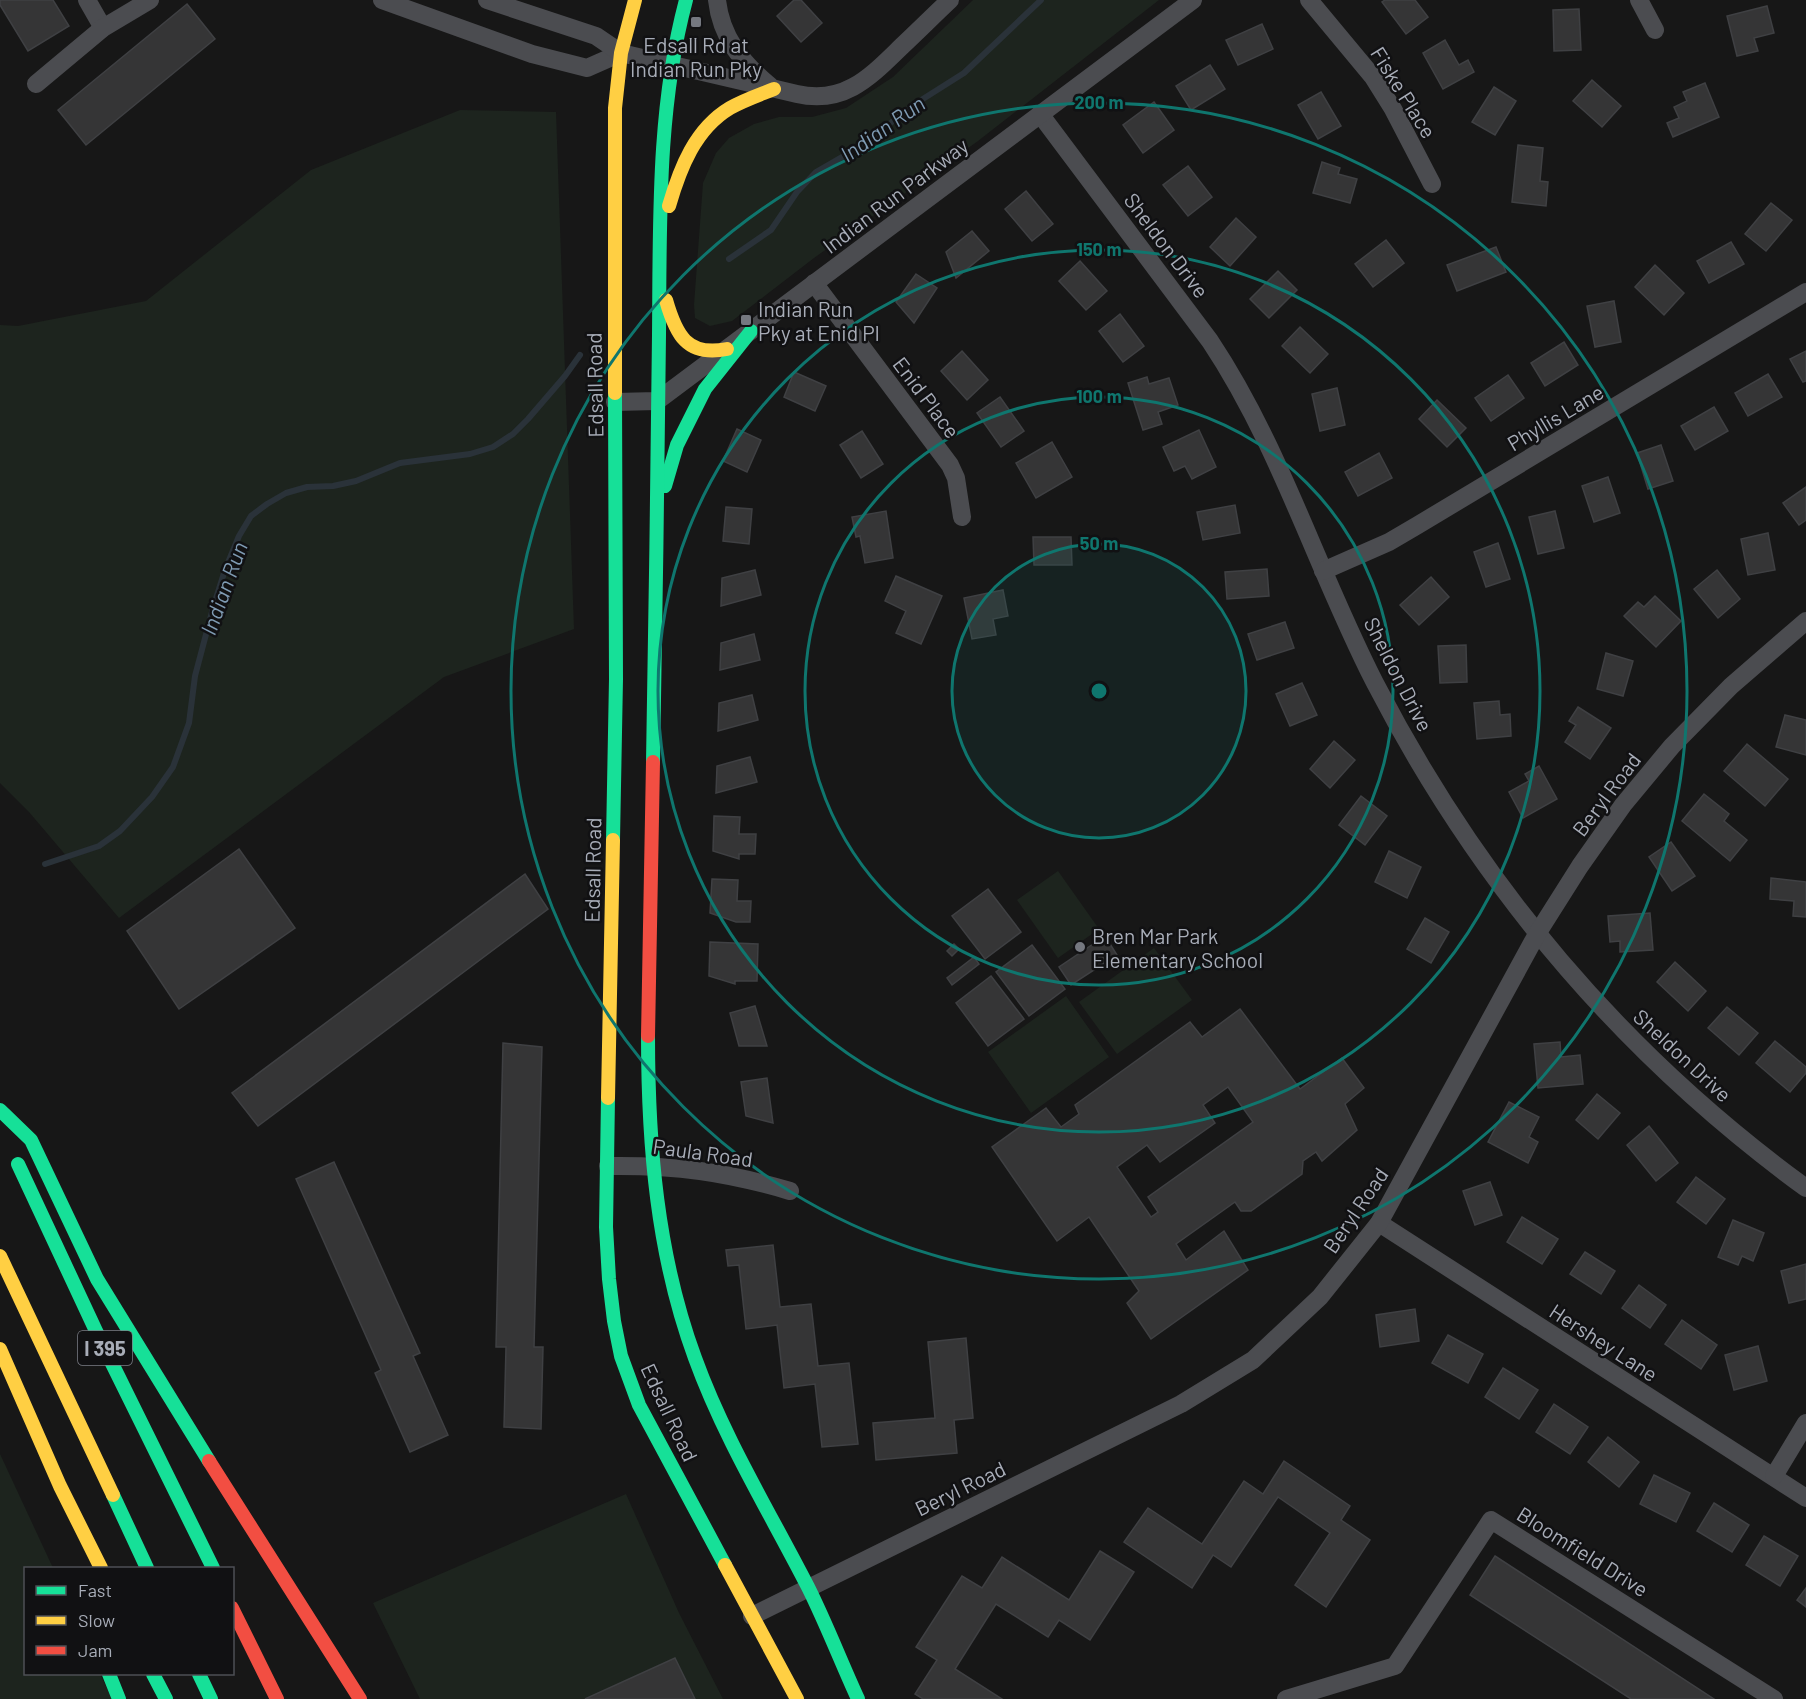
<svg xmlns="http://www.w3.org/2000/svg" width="1806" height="1699" font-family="Barlow,sans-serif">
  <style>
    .green { fill: #1d241e }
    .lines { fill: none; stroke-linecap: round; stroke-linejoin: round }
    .stream { stroke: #2a3239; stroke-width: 6 }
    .building { fill: #353536; stroke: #3f4043; stroke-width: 1.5; fill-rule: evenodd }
    .street { stroke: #4b4c50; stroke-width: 18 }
    .fast { stroke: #16e098; stroke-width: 14 }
    .slow { stroke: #ffcf43; stroke-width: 14 }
    .jam { stroke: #f24e42; stroke-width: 14 }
    .ring { fill: none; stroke: #0f766e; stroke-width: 3 }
    .poi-dot { fill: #757880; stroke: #111113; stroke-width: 2 }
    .labels { text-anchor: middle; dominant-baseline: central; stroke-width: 5; stroke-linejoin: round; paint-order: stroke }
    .shield { fill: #111113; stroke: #7b7e86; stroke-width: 1.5 }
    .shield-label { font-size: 20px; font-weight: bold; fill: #a8adb8 }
    .poi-label { font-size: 21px; fill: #a8adb8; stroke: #111113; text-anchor: start }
    .street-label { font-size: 21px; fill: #a8adb8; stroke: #111113 }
    .water-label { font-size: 22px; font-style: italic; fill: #7f9bb3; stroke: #111113 }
    .centre { fill: #0f766e; stroke: #111113; stroke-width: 3 }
    .ring-label { font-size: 18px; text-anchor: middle; font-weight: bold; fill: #0f766e; stroke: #111113; stroke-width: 5; stroke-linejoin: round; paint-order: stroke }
  </style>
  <rect width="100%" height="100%" fill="#171717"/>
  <!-- green -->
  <g class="green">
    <path d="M973 0H1159L978 141 814 258 732 321 710 326 695 318 694 305 703 183 716 153 729 138 754 124 779 117H812L846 108 893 77Z"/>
    <path d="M460 110 556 112 574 629 444 677 119 918 29 812 0 783V325L18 326 146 301 311 170Z"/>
    <path d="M1058 871 1099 929 1058 958 1017 900Z"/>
    <path d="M1154 948 1192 1000 1117 1054 1079 1002Z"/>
    <path d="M1066 996 1109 1057 1031 1113 988 1052Z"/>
    <path d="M0 1454 53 1568H26V1674H100L112 1699H0Z"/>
    <path d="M626 1494 679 1613 723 1699H420L373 1603Z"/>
  </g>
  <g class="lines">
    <!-- stream -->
    <g class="stream">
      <path d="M729 259 771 230 797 192 816 172 861 146 915 104 964 73 1041 0"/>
      <path d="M45 864 99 846 120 831 152 797 173 767 189 723 195 676 213 608 225 570 239 536 251 516 267 504 286 493 307 487 333 486 356 481 400 463 470 454 493 447 513 434 528 419 565 376 580 355"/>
    </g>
  </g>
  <!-- building -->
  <g class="building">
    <path d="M0 0H53L69 26 28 51 0 5Z"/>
    <path d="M794 0H801L822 23 801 42 777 16Z"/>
    <path d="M1385 0H1415L1428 17 1406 34 1382 2Z"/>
    <path d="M187 4 215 39 86 145 58 110Z"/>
    <path d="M1767 6 1774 33 1754 38 1758 51 1737 56 1727 16Z"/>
    <path d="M1579 9 1581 50 1554 51 1553 10Z"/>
    <path d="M1262 24 1273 49 1238 65 1226 40Z"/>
    <path d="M1445 40 1459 65 1468 60 1474 72 1443 89 1423 53Z"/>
    <path d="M1210 65 1225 89 1191 110 1176 86Z"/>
    <path d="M1592 80 1621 106 1602 127 1573 101Z"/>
    <path d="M1705 83 1719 117 1673 137 1667 123 1679 118 1674 107 1687 101 1683 92Z"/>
    <path d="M1494 87 1516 101 1495 135 1472 122Z"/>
    <path d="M1321 92 1341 126 1318 139 1298 105Z"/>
    <path d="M1154 102 1174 130 1143 153 1123 125Z"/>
    <path d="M1518 145 1543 148 1540 181 1548 182 1546 206 1512 202Z"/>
    <path d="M1322 162 1340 168 1338 174 1357 179 1350 203 1313 193Z"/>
    <path d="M1188 166 1212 197 1188 216 1163 185Z"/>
    <path d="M1026 191 1053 224 1032 241 1005 209Z"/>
    <path d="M1771 203 1792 220 1766 251 1745 234Z"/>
    <path d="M1236 218 1256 237 1230 266 1210 247Z"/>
    <path d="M972 231 989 251 956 278 946 252Z"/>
    <path d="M1386 240 1404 263 1373 287 1355 264Z"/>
    <path d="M1731 242 1744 264 1709 283 1697 261Z"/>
    <path d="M1496 247 1506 272 1457 291 1447 265Z"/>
    <path d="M1080 261 1107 291 1086 310 1059 281Z"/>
    <path d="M1655 265 1684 293 1664 315 1635 287Z"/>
    <path d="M1278 271 1297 290 1269 318 1250 299Z"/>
    <path d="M916 274 937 288 914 323 896 302Z"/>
    <path d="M1614 301 1621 342 1595 347 1587 306Z"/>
    <path d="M1120 314 1144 346 1123 362 1099 331Z"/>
    <path d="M1300 327 1328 354 1310 373 1282 346Z"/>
    <path d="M1564 342 1578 365 1545 386 1531 363Z"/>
    <path d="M962 351 988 380 967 400 941 371Z"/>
    <path d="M1806 351V381L1803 382 1790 359Z"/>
    <path d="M794 372 826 386 815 411 784 397Z"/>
    <path d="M1768 374 1782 397 1748 416 1735 393Z"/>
    <path d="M1508 375 1524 398 1491 421 1475 398Z"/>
    <path d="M1147 377 1149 384 1169 378 1178 405 1158 412 1162 424 1143 430 1128 383Z"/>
    <path d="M1337 388 1345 425 1320 431 1312 394Z"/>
    <path d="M1000 397 1024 431 1001 447 977 413Z"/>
    <path d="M1437 400 1466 428 1447 447 1419 419Z"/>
    <path d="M1714 407 1728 431 1695 450 1681 426Z"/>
    <path d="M737 429 761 440 747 472 723 461Z"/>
    <path d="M1199 430 1216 467 1192 479 1185 466 1174 471 1163 447Z"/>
    <path d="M862 431 883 464 861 478 840 445Z"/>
    <path d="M1052 442 1072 477 1036 498 1016 463Z"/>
    <path d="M1661 445 1673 481 1648 489 1637 453Z"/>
    <path d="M1379 453 1392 478 1358 496 1345 472Z"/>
    <path d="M1608 477 1620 513 1594 522 1582 486Z"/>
    <path d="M1806 487V520L1799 525 1783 503Z"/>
    <path d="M1235 505 1240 533 1203 540 1197 512Z"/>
    <path d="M726 507 752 509 749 544 723 541Z"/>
    <path d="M886 511 893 558 865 563 860 536 856 537 852 517Z"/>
    <path d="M1555 511 1564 548 1538 554 1529 517Z"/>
    <path d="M1768 533 1775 570 1748 575 1741 539Z"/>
    <path d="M1033 537H1071L1072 565H1034Z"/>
    <path d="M1498 543 1510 579 1486 587 1474 552Z"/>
    <path d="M1267 569 1269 596 1227 599 1225 572Z"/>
    <path d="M755 570 761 595 721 606 722 578Z"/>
    <path d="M1717 570 1740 599 1718 618 1694 589Z"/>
    <path d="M896 576 942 596 921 644 896 633 906 611 885 601Z"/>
    <path d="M1431 577 1449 597 1419 625 1400 605Z"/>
    <path d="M1003 590 1008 616 993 619 996 635 972 639 964 598Z"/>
    <path d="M1655 596 1681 621 1656 647 1624 616 1638 602 1644 607Z"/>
    <path d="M1285 622 1294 648 1257 660 1248 634Z"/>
    <path d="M754 634 760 660 720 670 721 643Z"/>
    <path d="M1466 645 1467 682 1440 683 1438 646Z"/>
    <path d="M1606 653 1633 661 1623 696 1597 689Z"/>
    <path d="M1302 683 1317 715 1290 726 1276 694Z"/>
    <path d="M752 695 758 720 718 731 719 703Z"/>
    <path d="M1499 701 1500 715 1510 714 1511 736 1477 739 1474 703Z"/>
    <path d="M1578 707 1611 728 1590 759 1565 742 1576 725 1569 721Z"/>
    <path d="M1785 715 1806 720V755L1776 747Z"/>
    <path d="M1334 741 1355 760 1330 788 1310 769Z"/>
    <path d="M1747 744 1788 779 1765 806 1724 771Z"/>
    <path d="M750 757 757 782 716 793 717 766Z"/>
    <path d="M1539 766 1557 799 1523 818 1509 792 1529 781 1525 774Z"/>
    <path d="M1704 794 1729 814 1724 821 1747 840 1730 861 1682 821Z"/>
    <path d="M1361 796 1387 816 1365 845 1339 825Z"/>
    <path d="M714 816 740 817 739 834H756L755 854H739V859L713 851Z"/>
    <path d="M1671 842 1695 876 1672 891 1649 857Z"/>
    <path d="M239 849 295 928 179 1009 127 931Z"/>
    <path d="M1389 851 1421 867 1407 898 1375 882Z"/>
    <path d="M525 874 548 909 258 1126 232 1093Z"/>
    <path d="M1771 878 1806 882V917L1793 916 1794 901 1770 899Z"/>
    <path d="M712 879 738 880 737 901H751L750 922H736L710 913Z"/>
    <path d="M988 889 1021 932 985 959 952 916Z"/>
    <path d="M1650 913 1653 950 1620 952V941L1610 942 1608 916Z"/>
    <path d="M1425 918 1449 932 1431 963 1407 949Z"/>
    <path d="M1105 936 1117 955 1071 985 1059 967Z"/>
    <path d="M710 942 758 944 757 981H735V984L709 976Z"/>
    <path d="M954 944 959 949 952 956 947 951Z"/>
    <path d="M1032 945 1065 989 1029 1016 996 972Z"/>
    <path d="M974 957 979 964 952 985 947 978Z"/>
    <path d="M1675 962 1706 991 1688 1011 1657 982Z"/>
    <path d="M991 976 1024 1019 988 1046 956 1003Z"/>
    <path d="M755 1006 767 1046H739L730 1013Z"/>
    <path d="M1727 1007 1758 1033 1739 1055 1708 1028Z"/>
    <path d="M1240 1009 1300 1089 1342 1058 1364 1088 1345 1104 1357 1130 1322 1161 1316 1152 1303 1161 1302 1174 1251 1211H1241L1235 1202 1176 1244 1186 1260 1224 1231 1248 1270 1151 1339 1127 1303 1139 1291 1089 1217 1057 1241 992 1147 1046 1108 1061 1127 1079 1114 1075 1105 1190 1022 1202 1037ZM1228 1087 1253 1122 1148 1197 1158 1212 1151 1217 1117 1167 1147 1145 1160 1162 1215 1123 1203 1105Z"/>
    <path d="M1775 1041 1806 1067V1073L1790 1092 1756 1063Z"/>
    <path d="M1560 1042 1561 1057 1580 1055 1583 1084 1538 1088 1534 1044Z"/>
    <path d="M503 1043 542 1047 534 1347H543L541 1429 504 1427 506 1347H496Z"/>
    <path d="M767 1078 773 1123 746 1116 741 1082Z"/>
    <path d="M1597 1094 1620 1113 1598 1139 1576 1120Z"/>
    <path d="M1509 1102 1539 1117 1529 1137 1538 1142 1528 1163 1488 1142Z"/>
    <path d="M1649 1126 1678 1163 1656 1181 1627 1145Z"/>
    <path d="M334 1162 420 1353 413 1356 448 1435 410 1452 375 1373 381 1370 296 1179Z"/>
    <path d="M1696 1177 1725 1199 1706 1224 1677 1202Z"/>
    <path d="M1490 1182 1502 1215 1475 1225 1463 1191Z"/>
    <path d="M1522 1217 1558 1239 1542 1264 1507 1242Z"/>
    <path d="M1733 1220 1764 1233 1753 1261 1742 1256 1738 1265 1718 1257Z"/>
    <path d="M773 1245 780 1307 811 1304 818 1366 849 1363 858 1444 822 1447 815 1384 784 1388 777 1325 746 1329 739 1265 728 1266 726 1250Z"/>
    <path d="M1585 1252 1615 1271 1601 1294 1570 1274Z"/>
    <path d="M1806 1264V1299L1789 1303 1781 1271Z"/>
    <path d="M1639 1285 1666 1305 1650 1328 1622 1308Z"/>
    <path d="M1415 1309 1419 1341 1380 1347 1376 1315Z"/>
    <path d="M1682 1320 1717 1345 1701 1369 1665 1344Z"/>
    <path d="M1448 1335 1483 1354 1468 1383 1432 1363Z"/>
    <path d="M966 1338 973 1418 954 1420 957 1453 876 1460 873 1423 935 1418 928 1342Z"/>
    <path d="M1758 1346 1767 1381 1734 1390 1725 1355Z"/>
    <path d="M1503 1368 1538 1390 1519 1419 1485 1397Z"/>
    <path d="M1554 1404 1588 1427 1570 1454 1536 1432Z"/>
    <path d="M1608 1437 1639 1462 1619 1487 1588 1462Z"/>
    <path d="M1284 1461 1350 1506 1341 1520 1370 1540 1326 1607 1295 1585 1330 1533 1278 1497 1231 1567 1213 1555 1192 1588 1124 1542 1148 1508 1202 1544 1244 1481 1263 1494Z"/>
    <path d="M1654 1475 1690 1493 1676 1522 1640 1504Z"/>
    <path d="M1714 1503 1749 1525 1732 1552 1697 1531Z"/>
    <path d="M1764 1536 1798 1556 1780 1586 1746 1565Z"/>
    <path d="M1100 1551 1134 1572 1090 1640 1059 1620 1048 1637 996 1604 955 1669 1002 1699H923L915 1694 937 1660 916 1647 962 1576 982 1588 1002 1557 1069 1600Z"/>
    <path d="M1495 1556 1714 1699H1631L1470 1595Z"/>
    <path d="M1806 1588V1607L1797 1600Z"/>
    <path d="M675 1658 695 1699H585Z"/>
  </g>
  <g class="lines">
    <!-- street -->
    <g class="street">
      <path d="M87 0 103 28"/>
      <path d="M382 0 532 54 587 68 621 53"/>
      <path d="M487 0 596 36 621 53 797 94C845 105 871 76 902 46 918 31 934 15 950 0"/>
      <path d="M717 0C721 37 742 63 770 86"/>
      <path d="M1309 0 1373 77 1393 109 1432 184"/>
      <path d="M1639 0 1655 30"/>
      <path d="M36 84 103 28 150 0"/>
      <path d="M1040 114 1210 341C1280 446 1317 570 1375 683 1480 886 1621 1053 1806 1188"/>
      <path d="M814 283 950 465 956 478 962 517"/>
      <path d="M615 402 657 401 1193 0"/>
      <path d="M1323 571 1389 542 1418 525 1806 292"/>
      <path d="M608 1166C675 1165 726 1172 790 1191"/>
      <path d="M1379 1223 1806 1498"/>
      <path d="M1774 1476 1806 1423"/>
      <path d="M752 1616 1181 1404 1253 1360 1320 1297 1379 1223 1537 934 1580 866 1623 805 1672 746 1731 686 1806 621"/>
      <path d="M1286 1699 1395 1666 1491 1520 1774 1699"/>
    </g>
    <!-- fast -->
    <g class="fast">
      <path d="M665 486 677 445 705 389 751 331"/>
      <path d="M653 762C656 620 657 477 659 335 660 223 657 108 686 0"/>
      <path d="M613 840 616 679 615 393"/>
      <path d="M648 1036C648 1145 657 1255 695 1358 724 1438 769 1511 808 1587 826 1623 841 1662 858 1699"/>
      <path d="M608 1098 606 1227 609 1279 614 1321 621 1356 639 1405 725 1565"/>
      <path d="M0 1110 31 1140 97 1279 209 1461"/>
      <path d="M18 1164 96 1331 213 1568"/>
      <path d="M113 1495 147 1568"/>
      <path d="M109 1674 119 1699"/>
      <path d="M153 1674 166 1699"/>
      <path d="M199 1674 211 1699"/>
    </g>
    <!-- slow -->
    <g class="slow">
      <path d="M669 206C680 168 695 129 730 108 744 100 759 95 774 89"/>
      <path d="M666 300C676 335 687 357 727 349"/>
      <path d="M615 393V108L621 53 635 0"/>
      <path d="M608 1098 613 840"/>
      <path d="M0 1256 113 1495"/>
      <path d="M0 1349 60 1486 101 1568"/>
      <path d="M725 1565 797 1699"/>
    </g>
    <!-- jam -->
    <g class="jam">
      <path d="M648 1036 653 762"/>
      <path d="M209 1461 360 1699"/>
      <path d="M232 1608 277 1699"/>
    </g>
  </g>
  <!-- distance rings -->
  <circle cx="1099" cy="691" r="147" fill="#0f766e" fill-opacity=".12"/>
  <g class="ring">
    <circle cx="1099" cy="691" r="147"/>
    <circle cx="1099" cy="691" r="294"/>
    <circle cx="1099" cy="691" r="441"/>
    <circle cx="1099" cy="691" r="588"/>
  </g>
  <!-- markers -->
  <g class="poi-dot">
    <rect x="690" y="16" width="12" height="12" rx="3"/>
    <rect x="740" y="314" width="12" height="12" rx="3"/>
    <circle cx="1080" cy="947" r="6"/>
  </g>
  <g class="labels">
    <!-- shield labels -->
    <rect class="shield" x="78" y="1331" width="54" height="34" rx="4.5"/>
    <g class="shield-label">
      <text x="105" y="1348">I 395</text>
    </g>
    <!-- poi labels -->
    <g class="poi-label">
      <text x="696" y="44" text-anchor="middle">Edsall Rd at<tspan x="696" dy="24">Indian Run Pky</tspan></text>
      <text x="758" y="308">Indian Run<tspan x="758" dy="24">Pky at Enid Pl</tspan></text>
      <text x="1092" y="935">Bren Mar Park<tspan x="1092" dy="24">Elementary School</tspan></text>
    </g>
    <!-- street labels -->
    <g class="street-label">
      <text transform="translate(1404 92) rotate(58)">Fiske Place</text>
      <text transform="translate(895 195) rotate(-37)">Indian Run Parkway</text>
      <text transform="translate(1167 245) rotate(53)">Sheldon Drive</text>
      <text transform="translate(594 385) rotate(-91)">Edsall Road</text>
      <text transform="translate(927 397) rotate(53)">Enid Place</text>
      <text transform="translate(1555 417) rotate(-31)">Phyllis Lane</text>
      <text transform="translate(1399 674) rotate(63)">Sheldon Drive</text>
      <text transform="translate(1606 794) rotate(-53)">Beryl Road</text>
      <text transform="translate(592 870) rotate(-89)">Edsall Road</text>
      <text transform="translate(1683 1055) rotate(43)">Sheldon Drive</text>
      <text transform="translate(703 1152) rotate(8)">Paula Road</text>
      <text transform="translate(1355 1210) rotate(-56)">Beryl Road</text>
      <text transform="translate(1604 1342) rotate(33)">Hershey Lane</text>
      <text transform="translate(670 1412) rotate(65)">Edsall Road</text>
      <text transform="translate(960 1488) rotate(-26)">Beryl Road</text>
      <text transform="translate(1583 1551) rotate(32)">Bloomfield Drive</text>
    </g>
    <!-- water labels -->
    <g class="water-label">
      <text transform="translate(882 128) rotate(-35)">Indian Run</text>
      <text transform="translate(223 588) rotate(-70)">Indian Run</text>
    </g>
  </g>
  <circle cx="1099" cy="691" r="9" class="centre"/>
  <g class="ring-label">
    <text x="1099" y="109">200 m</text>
    <text x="1099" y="256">150 m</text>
    <text x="1099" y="403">100 m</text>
    <text x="1099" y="550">50 m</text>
  </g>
  <!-- legend -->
  <rect x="24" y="1567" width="210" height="108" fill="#111113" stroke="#4d4f55" stroke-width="1.5"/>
  <rect x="36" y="1586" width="30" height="9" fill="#16e098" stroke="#4d4f55" stroke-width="1.5"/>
  <text x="78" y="1597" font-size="18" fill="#a8adb8">Fast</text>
  <rect x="36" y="1616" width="30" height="9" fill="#ffcf43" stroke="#4d4f55" stroke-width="1.5"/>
  <text x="78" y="1627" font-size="18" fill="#a8adb8">Slow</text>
  <rect x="36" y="1646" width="30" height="9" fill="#f24e42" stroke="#4d4f55" stroke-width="1.5"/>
  <text x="78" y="1657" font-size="18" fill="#a8adb8">Jam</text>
</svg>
